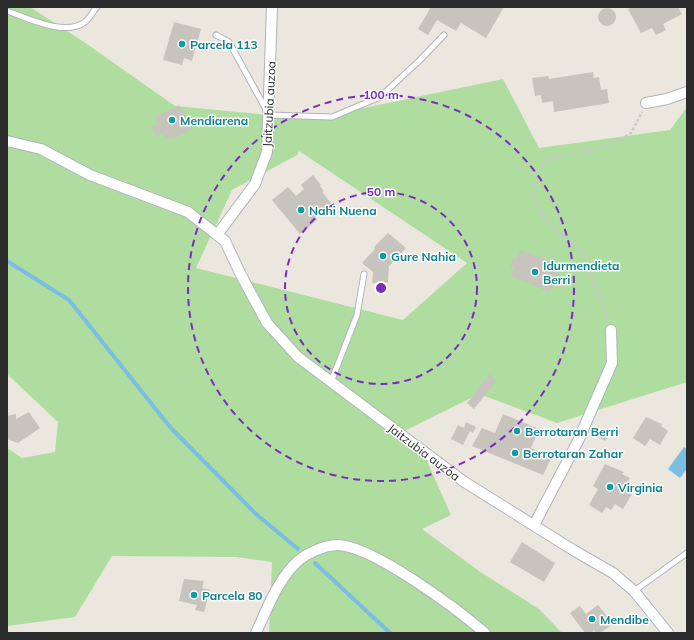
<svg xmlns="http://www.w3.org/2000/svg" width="694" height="640" font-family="Mulish,sans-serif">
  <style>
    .green { fill: #aedd9f; fill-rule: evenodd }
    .water { fill: #7abee4 }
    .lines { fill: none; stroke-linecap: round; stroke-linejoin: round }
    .stream { stroke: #7abee4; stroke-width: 4 }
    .building { fill: #c7c3bd }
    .lane-casing { stroke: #b1b3bd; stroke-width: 7 }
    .street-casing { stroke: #b1b3bd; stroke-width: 12 }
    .path { stroke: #c8c8c8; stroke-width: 2.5; stroke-dasharray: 3 2; stroke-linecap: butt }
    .lane { stroke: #fff; stroke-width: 5 }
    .street { stroke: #fff; stroke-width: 10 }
    .ring { fill: none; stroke: #7b2cbf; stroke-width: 2; stroke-dasharray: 7 5 }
    .culture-dot { fill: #0f9aa8; stroke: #fff; stroke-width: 1.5 }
    .labels { text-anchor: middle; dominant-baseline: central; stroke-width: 3; stroke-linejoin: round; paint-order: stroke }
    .culture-label { font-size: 12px; font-weight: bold; fill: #0d838f; stroke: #fff; text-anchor: start }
    .street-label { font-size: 12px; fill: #2b2b2b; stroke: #fff }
    .centre { fill: #7b2cbf; stroke: #fff; stroke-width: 2 }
    .ring-label { font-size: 12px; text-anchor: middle; font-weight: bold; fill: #7b2cbf; stroke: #fff; stroke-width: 3; stroke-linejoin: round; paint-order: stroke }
  </style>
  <rect width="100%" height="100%" fill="#ebe7de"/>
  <!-- green -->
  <path class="green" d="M7 7H30L84 42 175 106 311 119 503 79 539 148 670 130 687 107V382L557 423 479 394 400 433 422 450 451 515 422 529 479 571 539 609 562 633H269L272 562 236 557 112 556 75 617 7 626V448L22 458 55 452 58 422 7 374ZM299 151 467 263 403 320 196 268 232 190 297 155Z"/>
  <!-- water -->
  <path class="water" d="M684 447 687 449V469L680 478 668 469Z"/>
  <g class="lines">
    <!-- stream -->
    <g class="stream">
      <path d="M7 261 69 300 170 427 256 514 298 549"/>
      <path d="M315 563 390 633"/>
    </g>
  </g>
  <!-- building -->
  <g class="building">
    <path d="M431 7H504L486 38 461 23 456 31 437 20 428 35 418 29Z"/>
    <path d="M632 7H678L682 14 663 24 666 30 656 35 652 28 641 33 628 9Z"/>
    <circle cx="607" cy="17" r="9"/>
    <path d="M174 22 201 29 192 61 184 58 182 65 163 60Z"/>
    <path d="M593 72 594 78 599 77 601 90 607 89 609 103 554 112 553 101 542 103 541 95 535 96 532 78 548 76 549 79Z"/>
    <path d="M179 105 193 129 172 139H169L162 134 156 137 151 127 158 124 155 117Z"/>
    <path d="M313 175 321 185 320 186 324 191 322 192 331 203 315 217 317 220 300 234 272 200 288 187 296 196 304 189 301 185Z"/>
    <path d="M388 233 406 248 389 266 388 283H372L373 272 362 263 375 249 374 247Z"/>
    <path d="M521 250 561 266 550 292 511 276 514 267 510 266 513 257 517 259Z"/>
    <path d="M490 374 496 381 474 409 467 403Z"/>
    <path d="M29 412 40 428 18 443 7 439V416L16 414V419Z"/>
    <path d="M503 414 539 429 531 448 552 457 543 475 472 446 482 428 495 433Z"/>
    <path d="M646 417 662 424 661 426 668 431 660 445 650 439 645 446 633 438Z"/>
    <path d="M466 422 476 427 473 433 470 431 463 445 451 439 458 425 464 428Z"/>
    <path d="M604 432 609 436 605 441 600 438Z"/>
    <path d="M605 464 624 472 622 474 630 478 623 490 632 494 623 509 615 504 611 510 606 507 602 513 589 505 598 489 593 486Z"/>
    <path d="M522 542 555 563 544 582 510 562Z"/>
    <path d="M184 579 204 581 202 588 210 590 204 612 195 610 197 605 179 601Z"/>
    <path d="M598 605 613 624 600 633H596L594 630 591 633H585L570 613 580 606 586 614Z"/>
  </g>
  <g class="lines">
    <!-- lane casing -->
    <g class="lane-casing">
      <g id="lane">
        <path d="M7 11C28 18 65 37 85 22 90 18 93 11 97 7"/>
        <path d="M216 35 229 42 269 115 332 117 380 97 420 60 444 35"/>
        <path d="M331 382 357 315 364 274"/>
        <path d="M634 591 687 553"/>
      </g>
    </g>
    <!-- street casing -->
    <g class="street-casing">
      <g id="street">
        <path d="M646 103 667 99 687 92"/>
        <path d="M7 141 41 149 90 175 188 212 225 241 241 275 267 323 298 357 463 481 573 550 613 573 634 591 668 633"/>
        <path d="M217 235 255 184 267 152 272 7"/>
        <path d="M534 525 578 441 612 363 611 330"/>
        <path d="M256 633C266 611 276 585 292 567 302 555 323 545 338 545 373 546 457 609 485 633"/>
      </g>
    </g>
    <!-- path -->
    <path class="path" d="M608 320 583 254 542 217 535 199V181L538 169 546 161 561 156 591 151 621 139 631 133 642 112"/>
    <!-- lane -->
    <use href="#lane" class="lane"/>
    <!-- street -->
    <use href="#street" class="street"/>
  </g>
  <!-- distance rings -->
  <g class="ring">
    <circle cx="381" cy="288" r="96"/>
    <circle cx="381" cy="288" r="193"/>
  </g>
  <!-- markers -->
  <g class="culture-dot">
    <circle cx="182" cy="44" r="4"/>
    <circle cx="172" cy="120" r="4"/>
    <circle cx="301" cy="210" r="4"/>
    <circle cx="383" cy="256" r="4"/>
    <circle cx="535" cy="272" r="4"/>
    <circle cx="517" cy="431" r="4"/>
    <circle cx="515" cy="453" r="4"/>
    <circle cx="610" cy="487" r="4"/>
    <circle cx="194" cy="595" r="4"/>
    <circle cx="592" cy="619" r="4"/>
  </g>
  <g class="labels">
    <!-- culture labels -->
    <g class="culture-label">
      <text x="190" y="44">Parcela 113</text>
      <text x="180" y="120">Mendiarena</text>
      <text x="309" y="210">Nahi Nuena</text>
      <text x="391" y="256">Gure Nahia</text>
      <text x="543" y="265">Idurmendieta<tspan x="543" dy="14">Berri</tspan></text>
      <text x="525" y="431">Berrotaran Berri</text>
      <text x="523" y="453">Berrotaran Zahar</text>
      <text x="618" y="487">Virginia</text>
      <text x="202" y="595">Parcela 80</text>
      <text x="600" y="619">Mendibe</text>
    </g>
    <!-- street labels -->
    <g class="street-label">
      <text transform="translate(269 104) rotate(-87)">Jaitzubia auzoa</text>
      <text transform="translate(424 452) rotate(37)">Jaitzubia auzoa</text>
    </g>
  </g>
  <circle cx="381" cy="288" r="6" class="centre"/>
  <g class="ring-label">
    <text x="381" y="99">100 m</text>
    <text x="381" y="196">50 m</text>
  </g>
  <!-- border -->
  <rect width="694" height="640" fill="none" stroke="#2b2b2b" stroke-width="16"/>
</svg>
